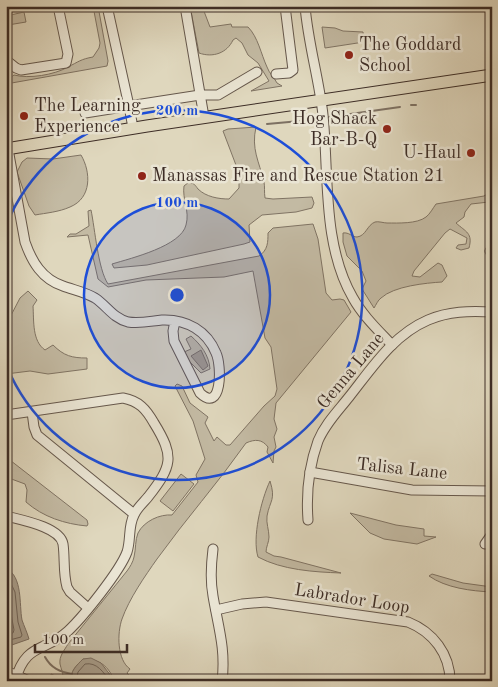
<svg xmlns="http://www.w3.org/2000/svg" width="498" height="687" font-family="'Old Standard TT',serif">
  <style>
    .green { fill: #c3baa3; stroke: #807464 }
    .water { fill: #a89d8a; stroke: #7d7062 }
    .lines { fill: none; stroke-linecap: round; stroke-linejoin: round }
    .shore { stroke: #726558; stroke-width: 1 }
    .stream { stroke: #7d7062; stroke-width: 2 }
    .minor-casing { stroke: #66584c; stroke-width: 11 }
    .major-casing { stroke: #3d2d26; stroke-width: 13 }
    .minor { stroke: #eae5d4; stroke-width: 9 }
    .major { stroke: #dfd7bd; stroke-width: 11 }
    .ring { fill: none; stroke: #1d4ed8; stroke-width: 2.5 }
    .poi-dot { fill: #8f2418; stroke: #eae5d4; stroke-width: 2 }
    .labels { text-anchor: middle; dominant-baseline: central; stroke-width: 5; stroke-linejoin: round; paint-order: stroke }
    .poi-label { font-size: 18px; fill: #3d2d26; stroke: #eae5d4; text-anchor: start }
    .street-label { font-size: 18px; fill: #3d2d26; stroke: #eae5d4 }
    .centre { fill: #1d4ed8; stroke: #eae5d4; stroke-width: 2.5 }
    .ring-label { font-size: 15px; text-anchor: middle; font-weight: bold; fill: #1d4ed8; stroke: #eae5d4; stroke-width: 5; stroke-linejoin: round; paint-order: stroke }
  </style>
  <rect width="100%" height="100%" fill="#dfd7bd"/>
  <filter id="stains"><feTurbulence type="fractalNoise" baseFrequency=".004" numOctaves="4"/><feColorMatrix values="0 0 0 0 .2 0 0 0 0 .09 0 0 0 0 .02 0 0 0 .5 -.17"/></filter>
  <radialGradient id="worn" r=".72"><stop offset=".6" stop-color="#630" stop-opacity="0"/><stop offset="1" stop-color="#630" stop-opacity=".3"/></radialGradient>
  <!-- green -->
  <g class="green">
    <path d="M93 6H98L108 61 107 66 6 84V76L10 78 14 75C29 79 54 75 68 67 78 62 81 59 93 57L99 48 100 43Z"/>
    <path d="M190 6H202L210 27 231 24 232 27H248C258 37 261 54 267 67 269 73 274 77 277 83L282 86 251 91 269 81 258 63 248 55 242 43 236 38 233 40C227 53 213 58 199 53Z"/>
    <path d="M24 12 26 22 8 25 6 24V16Z"/>
    <path d="M322 27 335 28 343 31 363 32 364 42 325 48Z"/>
    <path d="M256 127C251 149 259 161 264 182 265 187 264 192 265 198L273 199 312 197 314 203 312 208 296 212 262 215 249 225 250 242 244 244 147 265 114 268 112 264C132 258 181 246 186 225 190 211 182 199 184 186L189 182C195 184 195 185 198 189 206 197 219 199 229 199L239 188V173L223 131 228 129Z"/>
    <path d="M81 155C91 172 92 198 70 207 59 212 46 213 35 215L29 206 17 172 22 162 27 158 53 159Z"/>
    <path d="M492 191V203L489 202 471 204 465 212 464 217 456 223C466 232 473 233 469 248L461 250 456 248 458 245 466 244 467 238 450 229 445 233 414 271 412 276 420 277 438 263 442 265 447 276 442 282C426 283 394 286 381 298 378 300 376 305 374 308L362 289 366 281 362 271 347 256 343 242V233C349 232 352 237 357 237 366 236 367 225 375 222 378 221 384 223 387 223 398 223 417 224 426 217 430 214 433 208 436 204L484 196Z"/>
    <path d="M91 210C95 229 98 269 108 284L259 256C268 250 268 242 268 233L273 228 313 224 318 239 326 293 332 300 340 299 344 300 351 312 276 403 274 419 277 429 274 437 276 447 274 451 273 463 267 452 268 447C262 439 255 439 246 443 218 483 185 520 157 559 145 576 129 599 122 619 117 633 117 660 130 669L127 673 134 681H115C107 665 101 660 83 659 77 665 69 672 72 681H59L51 676V674L58 677H63C63 672 61 669 60 664 59 656 64 651 68 644L127 571C130 567 133 562 134 557 136 549 135 540 138 533 144 521 160 514 172 515L198 482 196 475 205 459 193 421 175 386 177 384 182 386 190 403 208 417 205 423 214 441 217 437 226 445H230L264 406 275 396 277 389 271 347 265 338 253 271 224 277 146 280 108 287 98 279 88 235 67 237 70 234H76L89 226 88 211Z"/>
    <path d="M28 291 37 300 33 306C34 321 32 341 45 350L53 345C64 356 72 358 87 358V369L48 374 30 371 6 374V325L20 298Z"/>
    <path d="M191 336C201 345 209 355 210 369L201 373 187 359 184 352 191 349 186 339Z"/>
    <path d="M6 457 87 520 88 524 87 526C65 524 43 517 26 502L27 490 25 484 6 477Z"/>
    <path d="M181 474 194 484 173 511 160 501Z"/>
    <path d="M270 481C276 500 270 500 267 516 266 523 269 530 269 537 269 542 266 547 266 552L274 556 281 557 341 573C314 572 282 570 258 557 252 538 261 500 270 481Z"/>
    <path d="M350 513 396 525 424 529V536L436 537 417 544 384 539 370 533Z"/>
    <path d="M432 574 463 583 492 587V592C471 591 446 588 429 576Z"/>
  </g>
  <!-- water -->
  <g class="water">
    <path d="M201 350 208 366 203 370 191 356Z"/>
    <path d="M6 568C23 577 19 604 22 620 24 626 27 632 29 639L6 647Z"/>
    <path d="M91 658 101 663 115 681H72C69 672 77 665 83 659Z"/>
  </g>
  <g class="lines">
    <!-- shore -->
    <g class="shore">
      <path d="M6 573 15 592 18 622 22 635 21 637 6 641"/>
      <path d="M6 587 14 630 13 633 6 635"/>
      <path d="M76 681 78 672 85 664C97 662 103 672 110 681"/>
    </g>
    <!-- stream -->
    <g class="stream">
      <path d="M411 105H416"/>
      <path d="M329 117 400 107"/>
      <path d="M267 124 311 120"/>
      <path d="M45 657C51 668 60 672 72 674"/>
    </g>
    <!-- minor casing -->
    <g class="minor-casing">
      <g id="minor">
        <path d="M107 6 129 106 200 95H218L257 72"/>
        <path d="M185 6 204 117"/>
        <path d="M305 6C308 43 319 79 323 115 329 174 322 245 353 298 363 316 378 330 392 345"/>
        <path d="M6 60 16 68 21 70 66 63 68 54 58 6"/>
        <path d="M276 74 289 73 293 70 285 6"/>
        <path d="M85 113 129 106 133 128"/>
        <path d="M8 149 25 242C32 262 42 279 63 286 74 290 85 292 95 298 107 306 113 318 128 322 140 324 151 321 162 320 187 319 207 331 216 353 222 366 222 414 200 393L174 341 173 331 175 321"/>
        <path d="M490 251 492 254"/>
        <path d="M32 412 34 427 37 435 134 514"/>
        <path d="M6 415 123 398C139 401 146 409 154 423 175 457 172 466 148 497 143 503 137 508 134 515 128 526 131 540 127 552 120 571 83 617 68 631 44 653 26 642 15 681"/>
        <path d="M310 472 412 490 492 491"/>
        <path d="M6 516C21 520 60 527 63 544 65 558 63 573 67 587L70 592 88 608"/>
        <path d="M308 520C306 493 309 466 318 441 325 424 338 411 349 397 372 368 393 335 428 320 449 311 469 311 492 312"/>
        <path d="M485 544 492 534"/>
        <path d="M213 549C211 565 210 580 213 596 218 626 226 649 222 681"/>
        <path d="M216 610 242 604 266 602 408 622C433 632 450 654 450 681"/>
        <path d="M6 671 29 681"/>
      </g>
    </g>
    <!-- major casing -->
    <g class="major-casing">
      <path id="major" d="M6 149 147 126 492 75"/>
    </g>
    <!-- minor -->
    <use href="#minor" class="minor"/>
    <!-- major -->
    <use href="#major" class="major"/>
  </g>
  <!-- distance rings -->
  <circle cx="177" cy="295" r="93" fill="#1d4ed8" fill-opacity=".12"/>
  <g class="ring">
    <circle cx="177" cy="295" r="93"/>
    <path d="M7 223A185 185 0 1 1 7 367"/>
  </g>
  <!-- markers -->
  <g class="poi-dot">
    <circle cx="349" cy="55" r="5"/>
    <circle cx="24" cy="116" r="5"/>
    <circle cx="387" cy="129" r="5"/>
    <circle cx="471" cy="153" r="5"/>
    <circle cx="142" cy="176" r="5"/>
  </g>
  <g class="labels">
    <!-- poi labels -->
    <g class="poi-label">
      <text x="359" y="45">The Goddard<tspan x="359" dy="21">School</tspan></text>
      <text x="34" y="106">The Learning<tspan x="34" dy="21">Experience</tspan></text>
      <text x="377" y="119" text-anchor="end">Hog Shack<tspan x="377" dy="21">Bar-B-Q</tspan></text>
      <text x="461" y="153" text-anchor="end">U-Haul</text>
      <text x="152" y="176">Manassas Fire and Rescue Station 21</text>
    </g>
    <!-- street labels -->
    <g class="street-label">
      <text transform="translate(351 371) rotate(-50)">Genna Lane</text>
      <text transform="translate(402 469) rotate(6)">Talisa Lane</text>
      <text transform="translate(352 599) rotate(9)">Labrador Loop</text>
    </g>
  </g>
  <circle cx="177" cy="295" r="8" class="centre"/>
  <g class="ring-label">
    <text x="177" y="115">200 m</text>
    <text x="177" y="207">100 m</text>
  </g>
  <!-- margin -->
  <rect width="498" height="687" fill="none" stroke="#dfd7bd" stroke-width="25"/>
  <rect x="8" y="8" width="483" height="672" fill="none" stroke="#3d2d26" stroke-width="2.5"/>
  <rect x="12" y="12" width="473" height="662" fill="none" stroke="#3d2d26"/>
  <!-- scale -->
  <path d="M35 644v8h92v-8" fill="none" stroke="#3d2d26" stroke-width="2.5"/>
  <text x="42" y="644" font-size="15" fill="#3d2d26" stroke="#eae5d4" stroke-width="4" paint-order="stroke">100 m</text>
  <rect width="100%" height="100%" filter="url(#stains)"/>
  <rect width="100%" height="100%" fill="url(#worn)"/>
</svg>
